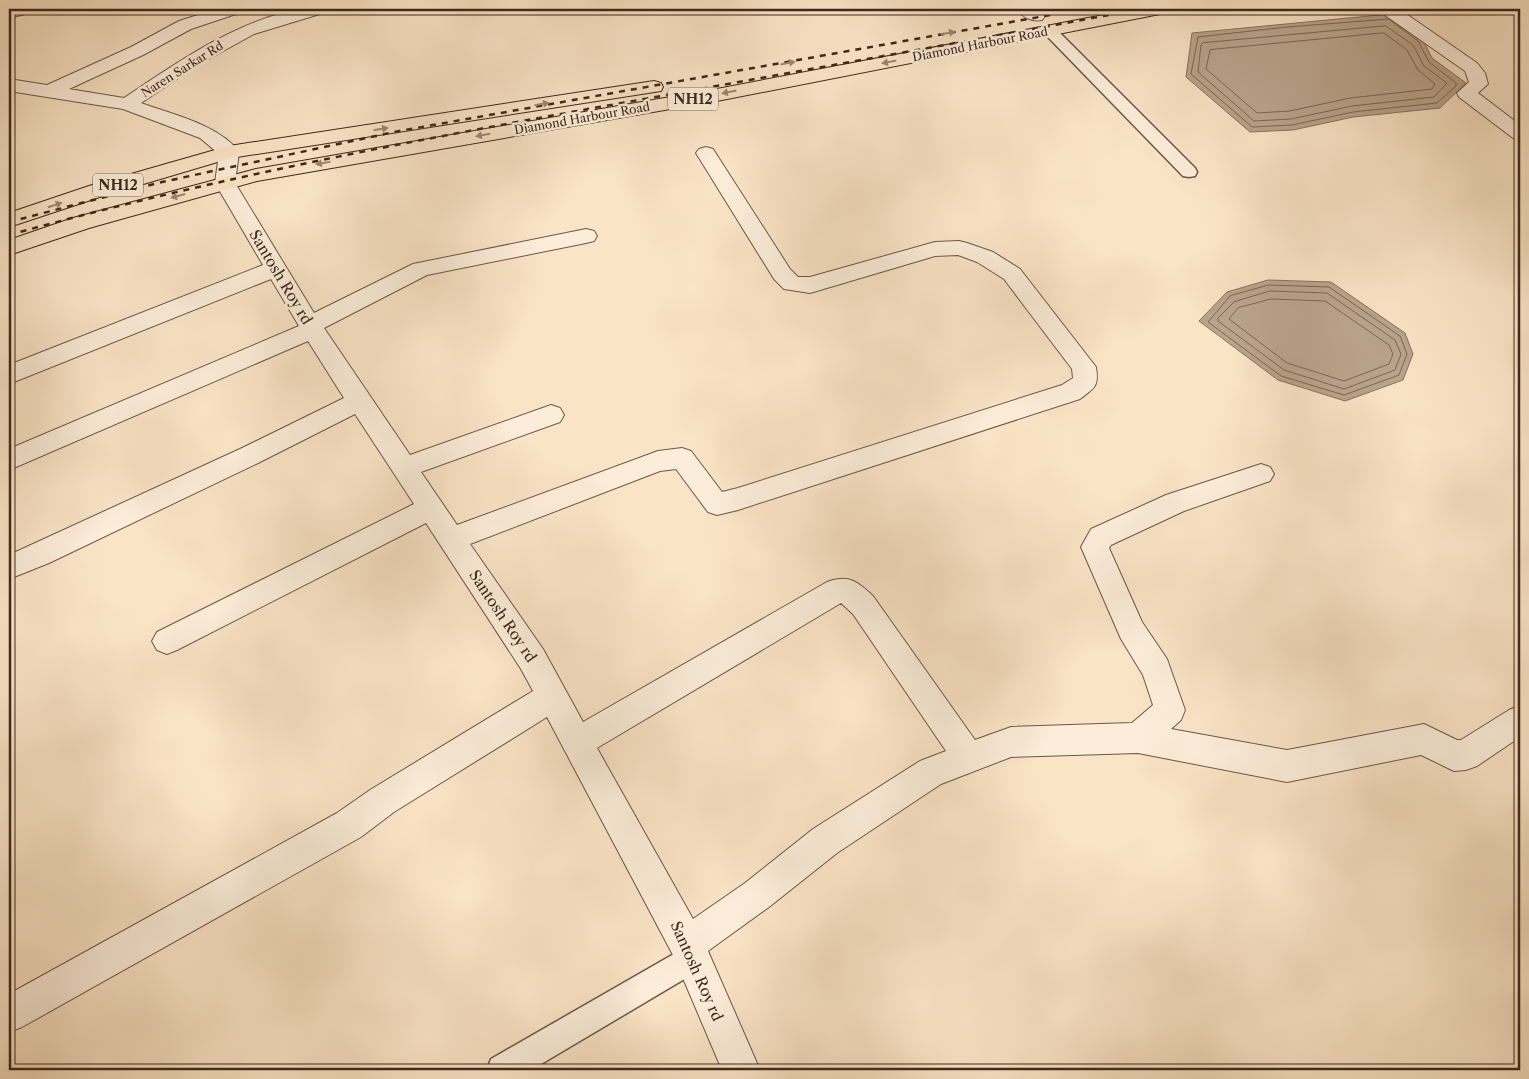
<svg xmlns="http://www.w3.org/2000/svg" width="1529" height="1079" font-family="'Libre Caslon Text',serif">
  <style>
    .water { fill: #baa48c; stroke: #88725f }
    .lines { fill: none; stroke-linecap: round; stroke-linejoin: round }
    .shore { stroke: #7c6654; stroke-width: 1 }
    .service-casing { stroke: #6d5746; stroke-width: 3 }
    .minor-casing { stroke: #6d5746; stroke-width: 2 }
    .trunk-casing { stroke: #3e281c; stroke-width: 2 }
    .service { fill: #fcedda; fill-rule: evenodd }
    .minor { fill: #fcedda; fill-rule: evenodd }
    .trunk { fill: #fae4c6; fill-rule: evenodd }
    .rail { stroke: #3e281c; stroke-width: 2.5; stroke-dasharray: 6 6; stroke-linecap: butt }
    .oneway { fill: #9c8671 }
    .labels { text-anchor: middle; dominant-baseline: central; stroke-width: 5; stroke-linejoin: round; paint-order: stroke }
    .far-street-label { font-size: 12px; fill: #3e281c; stroke: #fcedda }
    .shield { fill: #fcedda; stroke: #776355; stroke-width: 1 }
    .shield-label { font-size: 14px; font-weight: bold; fill: #3e281c }
    .street-label { font-size: 15px; fill: #3e281c; stroke: #fcedda }
  </style>
  <rect width="100%" height="100%" fill="#fae4c6"/>
  <filter id="stains"><feTurbulence type="fractalNoise" baseFrequency=".004" numOctaves="4"/><feColorMatrix values="0 0 0 0 .2 0 0 0 0 .09 0 0 0 0 .02 0 0 0 .5 -.17"/></filter>
  <radialGradient id="worn" r=".72"><stop offset=".6" stop-color="#630" stop-opacity="0"/><stop offset="1" stop-color="#630" stop-opacity=".3"/></radialGradient>
  <!-- water -->
  <g class="water">
    <path d="M1390 14 1422 38 1432 58 1466 83 1440 108 1353 117 1293 130 1250 132 1186 77 1192 33Z"/>
    <path d="M1268 280 1331 282 1405 333 1413 354 1403 380 1345 401 1278 380 1199 321 1227 292Z"/>
  </g>
  <g class="lines">
    <!-- shore -->
    <g class="shore">
      <path d="M1389 19 1287 27 1198 37 1191 74 1252 127 1292 125 1353 112 1437 103 1456 86V83L1429 62 1418 41 1390 20"/>
      <path d="M1386 26 1413 45 1424 66 1447 83 1434 97 1352 106 1291 119 1254 121 1198 72 1201 45 1203 43Z"/>
      <path d="M1384 33 1407 50 1418 70 1435 84 1432 89 1350 98 1290 111 1257 113 1206 69 1210 50Z"/>
      <path d="M1269 285 1329 287 1400 336 1407 354 1399 375 1344 395 1281 376 1208 322 1230 296Z"/>
      <path d="M1270 291 1327 293 1395 340 1401 354 1395 370 1344 389 1284 370 1218 321V318L1234 302Z"/>
      <path d="M1271 299 1325 301 1389 345 1393 354 1389 364 1344 381 1287 363 1229 319 1238 308Z"/>
    </g>
    <!-- service casing -->
    <g class="service-casing">
      <g id="service">
        <path d="M1049 26 1054 27 1195 168 1197 172 1195 176 1189 177 1183 176 1044 33 1042 30 1044 27Z"/>
        <path d="M693 943 703 948 708 958 703 968 531 1070H487L491 1059Z"/>
      </g>
    </g>
    <!-- minor casing -->
    <g class="minor-casing">
      <g id="minor">
        <path d="M9 9H32L29 13 9 18Z"/>
        <path d="M217 9H242L239 13 191 29 143 55 69 89 124 98C178 62 233 23 298 9 307 7 317 9 325 9L323 13 254 34 198 65 141 103C171 114 220 125 239 152L235 183 314 313 413 264 586 229 594 231 597 236 594 241 586 243 427 275 324 328 410 455 551 405 560 408 564 415 560 422 421 472 457 525 658 451 682 448 691 451 722 492 738 488 1062 385 1073 378 1072 369 1004 279 977 262 958 255 935 256 810 293 784 289 774 279 696 153 699 149 706 147 713 149 790 269 798 277H810L935 242 959 241 967 243 993 252 1020 269 1096 367C1099 387 1095 387 1080 399L738 510 717 515 708 512 676 469 660 471 470 544 543 649 583 722 827 582C849 574 857 581 873 596L975 740 1011 727 1132 723 1153 705 1143 675 1121 639 1081 547 1091 529 1166 495 1261 464 1270 467 1274 474 1270 481 1184 511 1111 545 1109 548 1142 622 1167 659 1185 710 1181 720 1171 729 1287 750 1424 724 1457 740H1461L1509 710 1520 705V737L1477 766 1466 770 1454 771 1421 755 1287 782 1138 753 1011 757 941 784 837 853 769 907 708 951 760 1070H722L674 957 547 717 394 812 361 837 22 1027 9 1032V994L337 813 370 790 533 691 521 669 426 523 177 650 167 654 157 650 152 641 157 632 414 504 355 414 258 463 49 563 9 579V555L240 449 344 398 308 341 9 470V449L299 326 271 279 9 384V365L263 265 215 183 219 154 200 138 123 109 9 91V79L47 85 131 47 179 21ZM841 603 853 614 946 751 920 761 813 829 745 883 693 919 597 748Z"/>
        <path d="M1016 9H1036L1045 16 1042 20C1032 22 1022 17 1016 9Z"/>
        <path d="M1380 9H1399L1477 63 1485 73 1488 84 1478 93 1520 125V140L1513 138 1459 97 1457 93 1469 82 1465 71 1382 13Z"/>
      </g>
    </g>
    <!-- trunk casing -->
    <g class="trunk-casing">
      <g id="trunk">
        <path d="M1135 9H1169L1166 13 1160 14 722 100 257 181 89 228 9 255V240L73 218 256 169 722 88Z"/>
        <path d="M654 81 661 83 663 87 661 91 231 158 103 196 9 227V213L89 186 229 146Z"/>
      </g>
    </g>
    <!-- service -->
    <use href="#service" class="service"/>
    <!-- minor -->
    <use href="#minor" class="minor"/>
    <!-- trunk -->
    <use href="#trunk" class="trunk"/>
    <!-- rail -->
    <g class="rail">
      <path d="M9 222 162 182 394 132 1084 9"/>
      <path d="M9 235C224 175 442 135 661 96 821 67 981 39 1141 9"/>
    </g>
  </g>
  <!-- one-way arrows -->
  <defs><path id="oneway-solid" d="M-6-.8H1V-3.2L6.5 0L1 3.2V.8H-6Z" transform="scale(1.25)"/></defs>
  <g class="oneway">
    <use href="#oneway-solid" transform="translate(948 33) rotate(-11)"/>
    <use href="#oneway-solid" transform="translate(889 62) rotate(169)"/>
    <use href="#oneway-solid" transform="translate(788 63) rotate(-11)"/>
    <use href="#oneway-solid" transform="translate(729 92) rotate(169)"/>
    <use href="#oneway-solid" transform="translate(542 104) rotate(-9)"/>
    <use href="#oneway-solid" transform="translate(381 129) rotate(-9)"/>
    <use href="#oneway-solid" transform="translate(483 135) rotate(170)"/>
    <use href="#oneway-solid" transform="translate(323 163) rotate(170)"/>
    <use href="#oneway-solid" transform="translate(178 196) rotate(165)"/>
    <use href="#oneway-solid" transform="translate(55 205) rotate(-18)"/>
  </g>
  <g class="labels">
    <!-- far-street labels -->
    <g class="far-street-label">
      <text transform="translate(980 44) rotate(-11)">Diamond Harbour Road</text>
      <text transform="translate(182 69) rotate(-32)">Naren Sarkar Rd</text>
      <text transform="translate(582 118) rotate(-10)">Diamond Harbour Road</text>
    </g>
    <!-- shield labels -->
    <g class="shield">
      <rect x="668" y="87.5" width="50" height="23" rx="4"/>
      <rect x="93" y="173.5" width="50" height="23" rx="4"/>
    </g>
    <g class="shield-label">
      <text x="693" y="99">NH12</text>
      <text x="118" y="185">NH12</text>
    </g>
    <!-- street labels -->
    <g class="street-label">
      <text transform="translate(281 277) rotate(59)">Santosh Roy rd</text>
      <text transform="translate(503 616) rotate(56)">Santosh Roy rd</text>
      <text transform="translate(697 971) rotate(66)">Santosh Roy rd</text>
    </g>
  </g>
  <!-- margin -->
  <rect width="1529" height="1079" fill="none" stroke="#fae4c6" stroke-width="30"/>
  <rect x="10" y="10" width="1509" height="1059" fill="none" stroke="#3e281c" stroke-width="2.5"/>
  <rect x="15" y="15" width="1499" height="1049" fill="none" stroke="#3e281c"/>
  <rect width="100%" height="100%" filter="url(#stains)"/>
  <rect width="100%" height="100%" fill="url(#worn)"/>
</svg>
